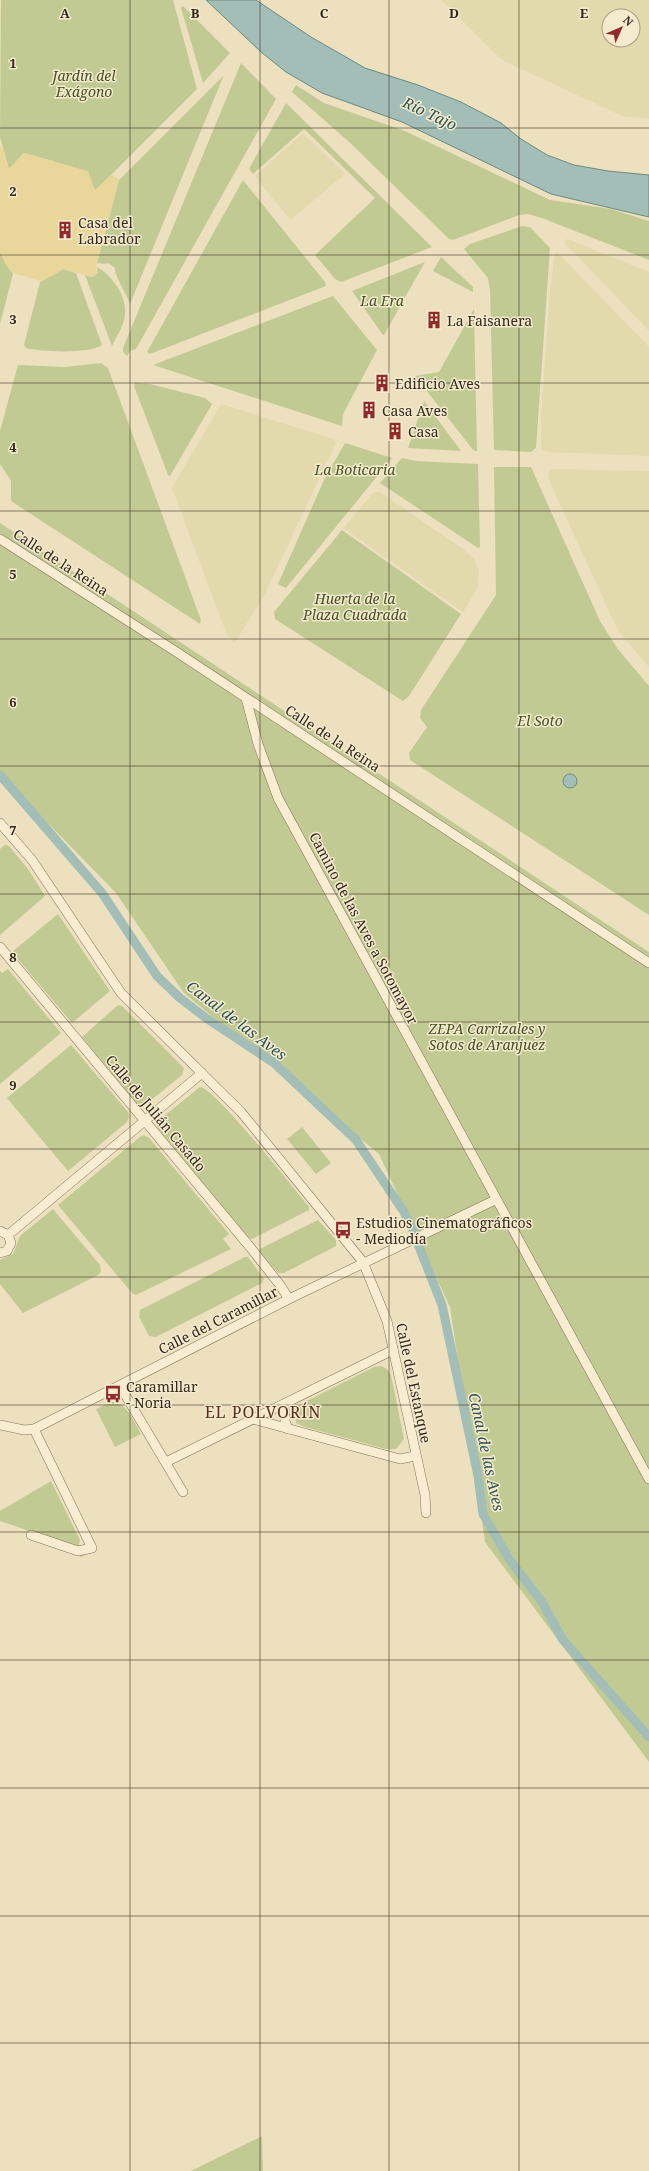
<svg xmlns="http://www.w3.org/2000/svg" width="649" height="2171" font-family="'Noto Serif',serif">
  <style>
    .farmland { fill: #e2daac; fill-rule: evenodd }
    .green { fill: #c2ca93 }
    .sand { fill: #e8d69b }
    .water { fill: #a2beb6; stroke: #698b84 }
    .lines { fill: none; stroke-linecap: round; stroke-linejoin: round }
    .canal { stroke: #a2beb6; stroke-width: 9 }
    .minor-casing { stroke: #847058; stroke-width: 10 }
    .minor { stroke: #f8edd1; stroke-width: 9 }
    .grid { fill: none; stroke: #34281c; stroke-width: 1; stroke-opacity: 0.55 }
    .labels { text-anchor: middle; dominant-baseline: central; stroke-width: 3; stroke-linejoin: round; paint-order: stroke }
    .park-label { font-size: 14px; font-style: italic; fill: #435023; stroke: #f4eace }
    .poi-label { font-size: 14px; fill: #34281c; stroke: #f4eace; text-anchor: start }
    .street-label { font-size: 14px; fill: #34281c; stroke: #f4eace }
    .water-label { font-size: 15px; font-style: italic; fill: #2b5352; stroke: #f4eace }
    .quarter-label { font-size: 16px; letter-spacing: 1px; fill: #5f2c1c; stroke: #f4eace }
    .grid-label { font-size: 13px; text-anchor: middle; font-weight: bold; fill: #34281c; stroke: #f4eace; stroke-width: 3; stroke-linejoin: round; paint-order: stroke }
  </style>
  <rect width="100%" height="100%" fill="#ece0be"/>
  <!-- farmland -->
  <g class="farmland">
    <path d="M442 0H649V119L622 116 502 60ZM609 16H633V40H609Z"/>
    <path d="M303 133 345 174 290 220 255 176Z"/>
    <path d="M567 239 649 272V331L566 244 564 242Z"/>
    <path d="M557 252 649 347V456L548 452 541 449V416L550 290 554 257Z"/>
    <path d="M221 404 334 439 336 443 263 598 235 642 227 635 172 488Z"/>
    <path d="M553 469 649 471V667L620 633 612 618 548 478 549 470Z"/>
    <path d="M374 492H380L463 549 474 559 479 571 478 587 463 612 343 528Z"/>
  </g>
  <!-- green -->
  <g class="green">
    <path d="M1 0H173L197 89 95 191 53 161 24 153 9 169 0 137Z"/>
    <path d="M183 6 230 53 203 83 181 8Z"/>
    <path d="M241 63 276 99 136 349 130 351 127 356 123 352V348Z"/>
    <path d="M223 76V77L130 304C127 295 114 275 115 268L108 263 105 264 97 263 119 180Z"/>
    <path d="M296 85 324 103 405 131 550 200 611 209 649 221V260L542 218 528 214 519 215 453 240 449 239 347 140 292 92Z"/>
    <path d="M286 103 432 247 341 282 335 279 315 255 375 198 304 129 253 174 249 169Z"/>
    <path d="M243 180 325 282 326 286 150 354 147 352Z"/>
    <path d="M522 226 530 227 550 248 536 448 531 452 494 450 490 290 488 278 464 249 470 244Z"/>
    <path d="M0 252 5 263 13 274 0 324Z"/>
    <path d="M441 257 473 287V292L433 271Z"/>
    <path d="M425 262 384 335H383L352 291Z"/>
    <path d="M97 267C112 275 127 296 125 314 125 324 116 337 112 346L85 275 93 277 98 273Z"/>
    <path d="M63 269 76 273 102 345C90 354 41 352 26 348L24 345 40 282Z"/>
    <path d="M333 296 377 350 343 414 342 426 153 365Z"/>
    <path d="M474 309V313L477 451H474L415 376 439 372Z"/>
    <path d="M101 363 108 368 201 620 200 624 11 501V481L0 464V431L18 365 65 367Z"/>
    <path d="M135 383 150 384 205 398 212 404 170 476 168 475 134 386Z"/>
    <path d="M424 401 461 451 408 448Z"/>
    <path d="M345 443 392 458 286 588 278 584 324 480Z"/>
    <path d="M402 458 416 461 478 464 480 547 478 548 380 483Z"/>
    <path d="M494 467H531L600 621 617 648 649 686V915L410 760 409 753 427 727 420 718 421 710 496 595Z"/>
    <path d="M0 523 649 952V1762L485 1542 450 1307 379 1154 184 993 116 893 0 774Z"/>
    <path d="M342 530 461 614 409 696 403 701 275 619 274 612Z"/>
    <path d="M5 845 9 846 28 869 45 896 0 935V849Z"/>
    <path d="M58 914 110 991 72 1023 12 952Z"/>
    <path d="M8 969 61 1033 0 1084V971L2 973Z"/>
    <path d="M118 1005 122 1006 184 1068 182 1075 144 1106 137 1104 82 1037Z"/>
    <path d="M71 1045 128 1112 129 1117 127 1122 68 1171 7 1098Z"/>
    <path d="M200 1087C214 1087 295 1190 309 1207V1210L252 1239 248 1238 157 1127 159 1120Z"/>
    <path d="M302 1127 331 1163 316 1174 287 1139Z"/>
    <path d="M144 1135 149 1138 229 1234 223 1239 231 1249 136 1295 132 1293 58 1205 140 1137Z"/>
    <path d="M53 1209 100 1265 101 1272 98 1275 23 1313 0 1284V1260L13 1254 20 1236Z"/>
    <path d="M318 1220 336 1240V1246L284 1273H278L260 1253V1249Z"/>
    <path d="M245 1257H248L264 1279 262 1283 156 1337 149 1336 139 1317 140 1310Z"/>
    <path d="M381 1366 387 1369 391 1375 404 1439 396 1449H386L305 1427 296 1423 294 1411 301 1404 374 1367Z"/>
    <path d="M111 1402C127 1401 134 1422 141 1434L115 1447 96 1409Z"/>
    <path d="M51 1481 80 1540 79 1545 85 1555 81 1557 27 1536 29 1531 0 1521V1511Z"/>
    <path d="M262 2136 263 2171H191Z"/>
  </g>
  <!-- sand -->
  <path class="sand" d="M0 147H3L9 169 24 153 88 171 95 190 112 174 119 180 97 263 96 268 98 272 93 277 63 269 52 276 40 281 13 273 5 263 0 252Z"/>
  <!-- water -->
  <g class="water">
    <path d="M206 0H256L311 37 365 68 418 85 461 102 501 123 521 139 547 155 574 165 608 171 649 175V217L551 194 402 122 322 93 286 72 261 52Z"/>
    <circle cx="570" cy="781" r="7"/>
  </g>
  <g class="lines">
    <!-- canal -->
    <g class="canal">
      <path d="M0 775 102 893 157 976 180 998 206 1018 274 1063 356 1140 404 1212 413 1230"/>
      <path d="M418 1244 442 1305 478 1476 483 1514 509 1559 542 1602 563 1640 649 1737"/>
    </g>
    <!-- minor casing -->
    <g class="minor-casing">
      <g id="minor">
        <path d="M0 539 175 651 649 963"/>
        <path d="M246 698 258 744 278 798 649 1479"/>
        <path d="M0 823 32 860 121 993 241 1112 363 1262 387 1321 425 1495 426 1513"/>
        <path d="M0 947 250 1247 280 1285 289 1299"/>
        <path d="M0 1231 8 1235 11 1243 7 1251 0 1253"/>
        <path d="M8 1235 202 1073"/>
        <path d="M120 1386 183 1492"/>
        <path d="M284 1404 285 1421 288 1429"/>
        <path d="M253 1419 400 1459 415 1456"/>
        <path d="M0 1425 24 1430 34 1429 289 1299 495 1200"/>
        <path d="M166 1462 393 1350"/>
        <path d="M31 1535 78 1551 92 1548 34 1429"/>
      </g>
    </g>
    <!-- minor -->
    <use href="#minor" class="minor"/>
  </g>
  <!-- grid -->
  <path class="grid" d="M130 0V2171M260 0V2171M389 0V2171M519 0V2171M0 128H649M0 255H649M0 383H649M0 511H649M0 639H649M0 766H649M0 894H649M0 1022H649M0 1149H649M0 1277H649M0 1405H649M0 1532H649M0 1660H649M0 1788H649M0 1916H649M0 2043H649"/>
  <!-- icons -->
  <defs>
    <g id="building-bare" transform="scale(1.38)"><path d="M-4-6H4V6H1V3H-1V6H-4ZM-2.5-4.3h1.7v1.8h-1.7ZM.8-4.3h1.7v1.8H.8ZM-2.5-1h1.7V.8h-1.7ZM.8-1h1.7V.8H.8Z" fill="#912b29" stroke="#f4eace" stroke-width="2.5" paint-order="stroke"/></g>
    <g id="bus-bare" transform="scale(1.38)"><path d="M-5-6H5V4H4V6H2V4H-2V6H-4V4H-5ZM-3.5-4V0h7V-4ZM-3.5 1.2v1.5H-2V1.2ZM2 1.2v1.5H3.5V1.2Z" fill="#912b29" stroke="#f4eace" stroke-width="2.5" paint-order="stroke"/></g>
  </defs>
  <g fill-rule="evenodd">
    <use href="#building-bare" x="65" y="230"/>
    <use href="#building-bare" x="434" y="320"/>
    <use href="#building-bare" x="382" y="383"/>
    <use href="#building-bare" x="369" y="410"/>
    <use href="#building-bare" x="395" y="431"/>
    <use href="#bus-bare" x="343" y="1230"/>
    <use href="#bus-bare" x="113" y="1394"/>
  </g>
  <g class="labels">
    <!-- park labels -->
    <g class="park-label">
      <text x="84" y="75">Jardín del<tspan x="84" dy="16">Exágono</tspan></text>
      <text x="382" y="300">La Era</text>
      <text x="355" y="469">La Boticaria</text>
      <text x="355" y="598">Huerta de la<tspan x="355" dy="16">Plaza Cuadrada</tspan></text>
      <text x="540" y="720">El Soto</text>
      <text x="487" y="1028">ZEPA Carrizales y<tspan x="487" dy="16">Sotos de Aranjuez</tspan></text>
    </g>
    <!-- poi labels -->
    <g class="poi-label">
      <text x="78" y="222">Casa del<tspan x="78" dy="16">Labrador</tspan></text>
      <text x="447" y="320">La Faisanera</text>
      <text x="395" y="383">Edificio Aves</text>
      <text x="382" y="410">Casa Aves</text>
      <text x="408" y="431">Casa</text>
      <text x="356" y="1222">Estudios Cinematográficos<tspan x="356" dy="16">- Mediodía</tspan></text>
      <text x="126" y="1386">Caramillar<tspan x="126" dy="16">- Noria</tspan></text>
    </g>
    <!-- street labels -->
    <g class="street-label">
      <text transform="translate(61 562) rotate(33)">Calle de la Reina</text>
      <text transform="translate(333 738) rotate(33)">Calle de la Reina</text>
      <text transform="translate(364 928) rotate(62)">Camino de las Aves a Sotomayor</text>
      <text transform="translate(156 1113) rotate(50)">Calle de Julián Casado</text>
      <text transform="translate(218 1320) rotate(-27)">Calle del Caramillar</text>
      <text transform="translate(414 1383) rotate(78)">Calle del Estanque</text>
    </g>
    <!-- water labels -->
    <g class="water-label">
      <text transform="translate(430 113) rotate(25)">Río Tajo</text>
      <text transform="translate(237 1020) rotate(37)">Canal de las Aves</text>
      <text transform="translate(487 1452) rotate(78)">Canal de las Aves</text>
    </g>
    <!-- quarter labels -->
    <g class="quarter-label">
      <text x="263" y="1412">EL POLVORÍN</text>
    </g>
  </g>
  <g class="grid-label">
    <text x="65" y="18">A</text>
    <text x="195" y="18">B</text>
    <text x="324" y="18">C</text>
    <text x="454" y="18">D</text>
    <text x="584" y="18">E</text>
    <text x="13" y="68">1</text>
    <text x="13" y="196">2</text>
    <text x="13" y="324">3</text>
    <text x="13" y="452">4</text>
    <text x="13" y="579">5</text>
    <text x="13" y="707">6</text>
    <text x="13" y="835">7</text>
    <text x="13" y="962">8</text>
    <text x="13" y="1090">9</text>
  </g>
  <!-- north arrow -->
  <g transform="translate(621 28) rotate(45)"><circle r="19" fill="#f4eace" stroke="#a79c87"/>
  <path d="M0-3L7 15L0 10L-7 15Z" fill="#912b29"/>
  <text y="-6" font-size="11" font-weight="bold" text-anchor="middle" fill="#34281c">N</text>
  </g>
</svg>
